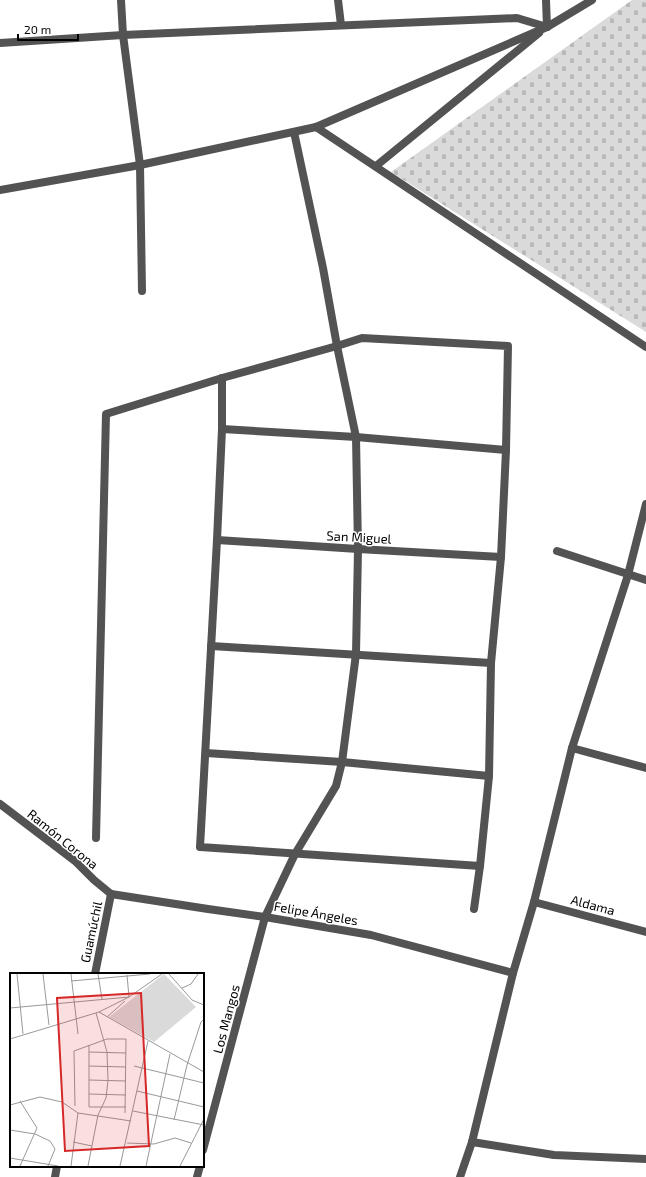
<svg xmlns="http://www.w3.org/2000/svg" width="646" height="1177" font-family="'Exo 2',sans-serif">
  <style>
    .cemetery { fill: url(#cemetery-stones) }
    .lines { fill: none; stroke-linecap: round; stroke-linejoin: round }
    .street { stroke: #535353; stroke-width: 8 }
    .labels { text-anchor: middle; dominant-baseline: central; stroke-width: 3; stroke-linejoin: round; paint-order: stroke }
    .street-label { font-size: 13px; fill: #000; stroke: #fff }
    .inset-road { fill: none; stroke: #999; stroke-width: 1 }
    .view { fill: #d62828; fill-opacity: 0.15; stroke: #d62828; stroke-width: 2 }
    .inset-edge { fill: none; stroke: #000; stroke-width: 2 }
  </style>
  <defs>
    <pattern id="cemetery-stones" width="16" height="16" patternUnits="userSpaceOnUse"><rect width="16" height="16" fill="#dadada"/><path d="M2 7V4a2 2 0 0 1 4 0v3zM10 15v-3a2 2 0 0 1 4 0v3z" fill="#b9b9b9"/></pattern>
  </defs>
  <rect width="100%" height="100%" fill="#fff"/>
  <!-- cemetery -->
  <path class="cemetery" d="M632 0H646V332L391 172Z"/>
  <g class="lines">
    <!-- street -->
    <g class="street">
      <path d="M121 0 123 35 140 165 142 291"/>
      <path d="M338 0 341 25"/>
      <path d="M546 0 547 27"/>
      <path d="M0 43 123 35 517 18 547 27"/>
      <path d="M316 127 646 347"/>
      <path d="M376 166 539 33"/>
      <path d="M0 190 140 165 316 127 547 27 592 0"/>
      <path d="M222 378V429L217 540 200 847 480 866"/>
      <path d="M222 429 356 437 506 450"/>
      <path d="M217 540 358 549 501 557"/>
      <path d="M557 551 646 580"/>
      <path d="M211 646 491 663"/>
      <path d="M572 748 646 768"/>
      <path d="M206 753 342 762 489 776"/>
      <path d="M0 804 75 861 94 880 111 894"/>
      <path d="M96 838 106 414 222 378 337 346 362 338 508 346 506 450 501 557 491 663 489 776 480 866 474 909"/>
      <path d="M111 894 208 909 265 917 371 935 513 973"/>
      <path d="M534 902 646 932"/>
      <path d="M95 974 111 894"/>
      <path d="M472 1142 554 1155 646 1159"/>
      <path d="M203 1150 265 917 295 854 336 786 342 762 356 654 358 549 356 437 337 346 323 268 294 132"/>
      <path d="M55 1177 57 1166"/>
      <path d="M197 1177 200 1166"/>
      <path d="M460 1177 472 1142 513 973 534 902 572 748 628 575 646 504"/>
    </g>
  </g>
  <g class="labels">
    <!-- street labels -->
    <g class="street-label">
      <text transform="translate(359 537) rotate(3)">San Miguel</text>
      <text transform="translate(63 839) rotate(39)">Ramón Corona</text>
      <text transform="translate(593 905) rotate(15)">Aldama</text>
      <text transform="translate(316 913) rotate(10)">Felipe Ángeles</text>
      <text transform="translate(91 932) rotate(-78)">Guamúchil</text>
      <text transform="translate(226 1019) rotate(-75)">Los Mangos</text>
    </g>
  </g>
  <!-- overview -->
  <g transform="translate(10 973)">
    <rect width="194" height="194" fill="#fff"/>
    <path d="M154 1 186 34 144 69 99 44Z" fill="#dadada"/>
    <path class="inset-road" d="M7 1 13 61M33 1 39 52M61 1 68 61M88 1 92 26M159 1 182 27 194 32M117 2 119 24M61 8 140 1M172 15 181 11 188 1M0 35 119 24M89 39 194 99M97 44 115 28M0 66 89 39 119 24 152 1M79 72V134H116M79 79 116 80M79 93 116 94M124 93 194 110M79 107 116 108M127 118 194 134M79 121 116 122M10 128 27 155 10 193M0 132 30 124 52 129 68 140M65 133 64 78 97 66H116L115 140M123 138 194 152M68 140 121 148M164 147 177 92 191 49 194 46M0 157 25 161 40 168 45 176 38 193M63 169 82 173M117 170 144 171 165 165 181 170M0 185 48 193M61 193 68 140M78 193 88 142 96 125 98 107 97 79 86 40M110 193 138 68M136 193 160 81M170 193 194 146"/>
    <path class="view" d="M131 20 139 173 55 178 47 25Z"/>
    <rect width="194" height="194" class="inset-edge"/>
  </g>
  <!-- scale -->
  <path d="M18 34v6h60v-6" fill="none" stroke="#000000" stroke-width="2"/>
  <text x="24" y="34" font-size="12" fill="#000000" stroke="#ffffff" stroke-width="3" paint-order="stroke">20 m</text>
</svg>
